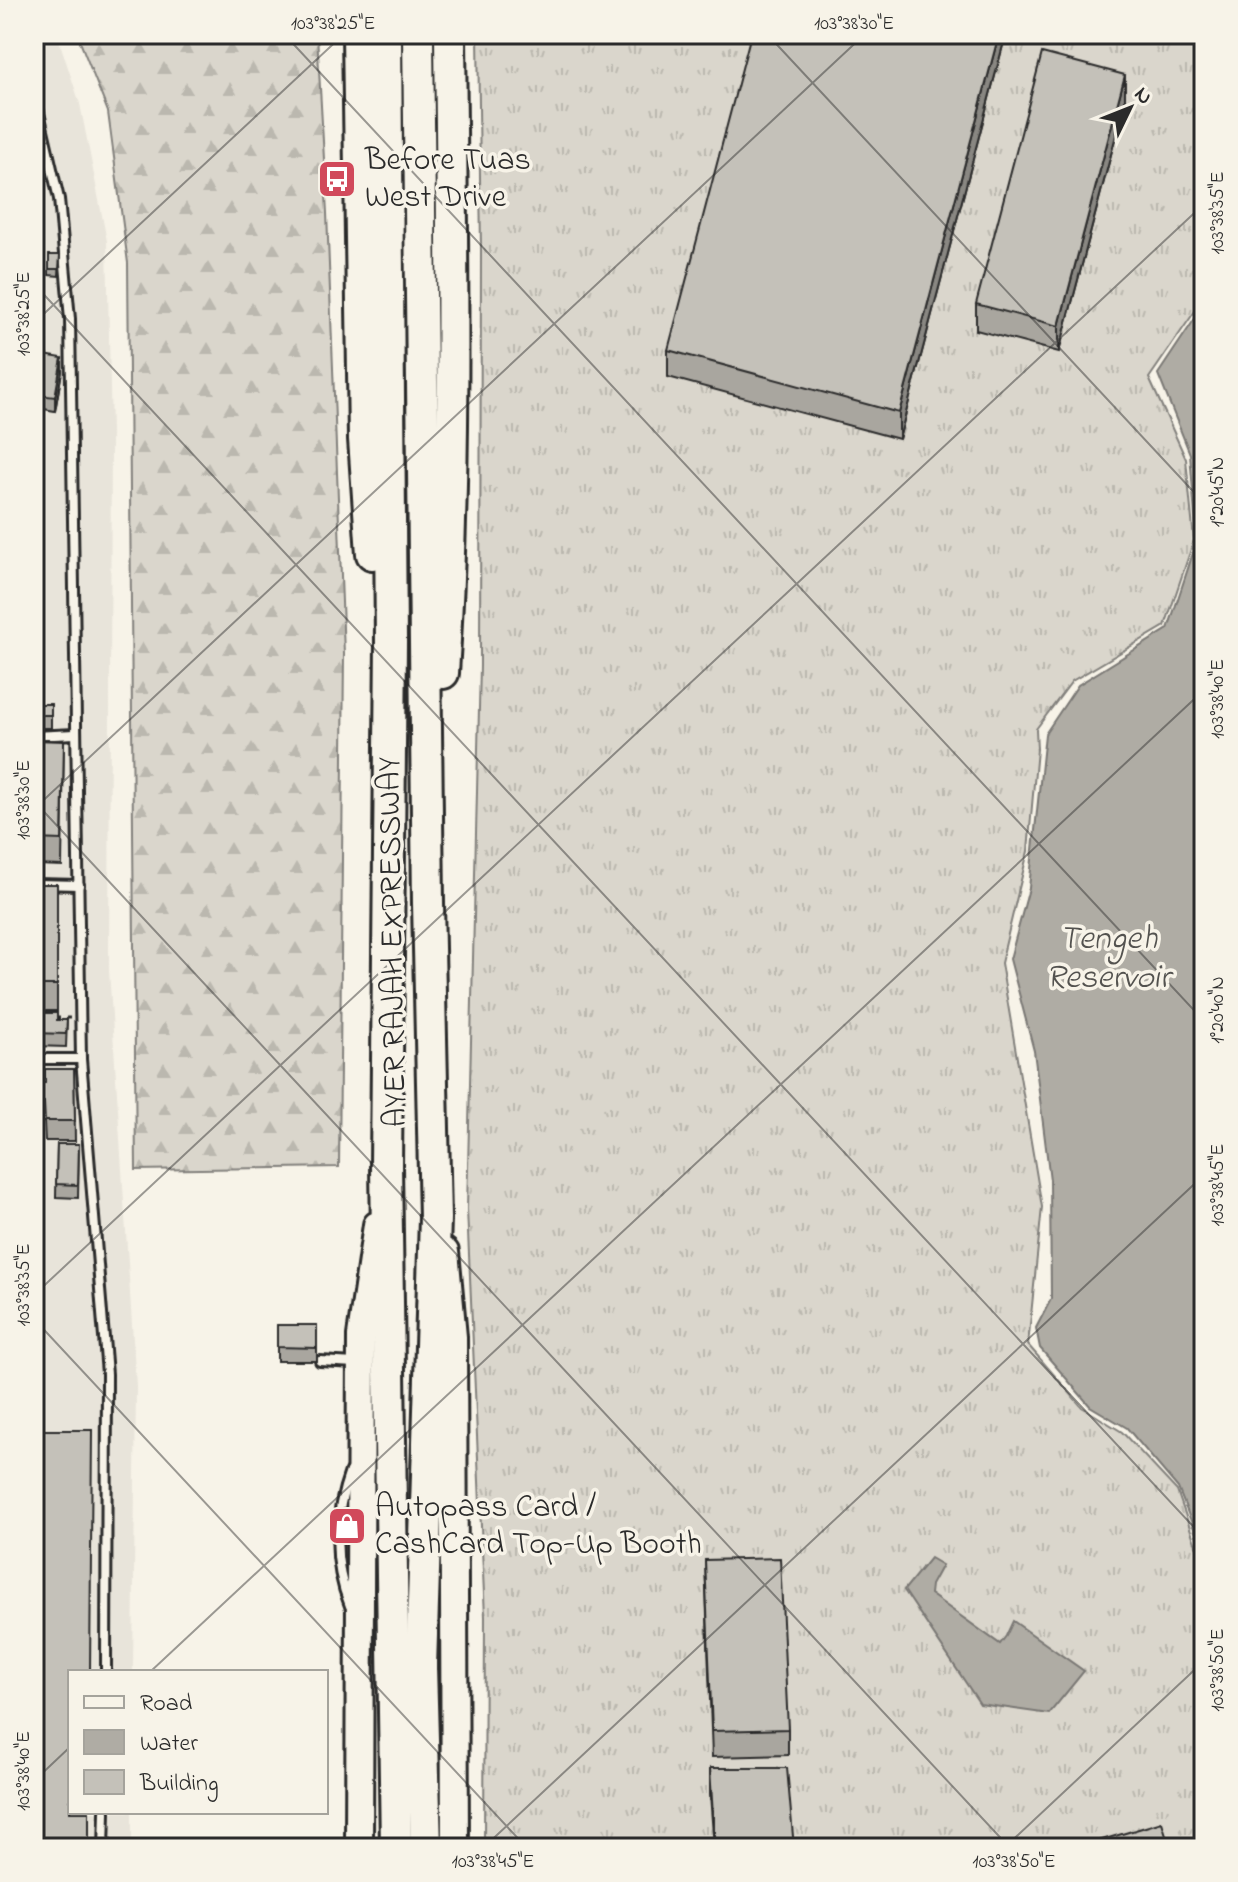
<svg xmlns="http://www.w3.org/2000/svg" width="1238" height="1882" font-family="'Indie Flower',sans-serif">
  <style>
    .built { fill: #e8e4da }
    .grass { fill: url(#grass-tufts); stroke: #82807c; stroke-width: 2 }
    .forest { fill: url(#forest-firs); stroke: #82807c; stroke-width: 2 }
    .water { fill: #afaca4; stroke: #7a7874; stroke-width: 2 }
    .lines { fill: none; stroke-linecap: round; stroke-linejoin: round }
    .lane-casing { stroke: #2b2b2b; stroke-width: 14 }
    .primary-casing { stroke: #2b2b2b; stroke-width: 32 }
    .highway-casing { stroke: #2b2b2b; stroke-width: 36 }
    .path { stroke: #2b2b2b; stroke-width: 3; stroke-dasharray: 6 6; stroke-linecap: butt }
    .lane { stroke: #f7f3e8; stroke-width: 8 }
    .primary { stroke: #f7f3e8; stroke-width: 26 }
    .highway { stroke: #f7f3e8; stroke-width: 30 }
    .wall { fill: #a9a69f; stroke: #2b2b2b; stroke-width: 2 }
    .shaded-wall { fill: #898782; stroke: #2b2b2b; stroke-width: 2 }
    .building { fill: #c4c1b9; stroke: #2b2b2b; stroke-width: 2 }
    .ticks { fill: none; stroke: #2b2b2b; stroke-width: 2; stroke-opacity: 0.45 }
    .labels { text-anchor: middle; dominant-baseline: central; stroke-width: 7; stroke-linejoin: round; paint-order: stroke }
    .poi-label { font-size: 32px; fill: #2b2b2b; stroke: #f7f3e8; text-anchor: start }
    .street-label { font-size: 32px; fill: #2b2b2b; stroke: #f7f3e8 }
    .water-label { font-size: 34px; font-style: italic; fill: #53524f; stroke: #f7f3e8 }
    .neatline { fill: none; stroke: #2b2b2b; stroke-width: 3 }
    .ticks-label { font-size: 20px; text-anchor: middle; fill: #2b2b2b }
  </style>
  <defs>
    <pattern id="grass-tufts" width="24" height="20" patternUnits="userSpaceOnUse" patternTransform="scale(2)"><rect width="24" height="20" fill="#dad6cc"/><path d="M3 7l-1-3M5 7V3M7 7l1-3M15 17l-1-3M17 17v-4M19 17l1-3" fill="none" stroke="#bbb8af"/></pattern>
    <pattern id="forest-firs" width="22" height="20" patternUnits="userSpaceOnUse" patternTransform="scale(2)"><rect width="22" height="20" fill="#dad6cc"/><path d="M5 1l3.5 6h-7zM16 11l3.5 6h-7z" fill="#bbb8af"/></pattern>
  </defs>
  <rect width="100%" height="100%" fill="#f7f3e8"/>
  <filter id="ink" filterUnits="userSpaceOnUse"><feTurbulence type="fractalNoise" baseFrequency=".0125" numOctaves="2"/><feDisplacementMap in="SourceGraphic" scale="16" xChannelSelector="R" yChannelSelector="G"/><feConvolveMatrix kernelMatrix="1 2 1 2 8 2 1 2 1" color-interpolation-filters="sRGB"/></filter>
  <g filter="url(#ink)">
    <!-- built -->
    <path class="built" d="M34 34H57L80 104 107 241 111 433 109 970 136 1386 133 1672H70V1812H132V1848H34Z"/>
    <!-- grass -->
    <path class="grass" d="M478 34H1204V298L1149 378 1186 459 1194 540 1165 626 1072 681 1036 729 1037 749 1028 851 1001 963 1042 1207 1028 1345 1082 1407 1122 1432 1177 1491 1204 1568V1848H484L485 1617 467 1209 480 666 481 249Z"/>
    <!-- forest -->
    <path class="forest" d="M77 34H317L327 213 344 654 339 1167 136 1170 128 263 108 112Z"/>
    <!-- water -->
    <g class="water">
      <path d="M1204 305V1554L1178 1488 1127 1428 1090 1406 1040 1348 1036 1328 1051 1299 1050 1180 1034 1051 1010 959 1029 888 1045 734 1078 685 1168 629 1197 541 1190 454 1158 374Z"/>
      <path d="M930 1558 942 1565 931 1585 930 1594 1000 1644 1006 1636 1013 1621 1084 1671 1049 1714 980 1704 904 1590Z"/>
    </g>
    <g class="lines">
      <!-- lane casing -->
      <g class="lane-casing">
        <g id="lane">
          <path d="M34 91 59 199 70 319 81 1059 107 1374 106 1672"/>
          <path d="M34 736 75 734"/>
          <path d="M37 884 79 885"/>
          <path d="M34 1059H81"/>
          <path d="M320 1361 355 1363"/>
          <path d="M350 1471C334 1516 332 1561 350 1606"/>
          <path d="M104 1848 105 1812"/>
        </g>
      </g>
      <!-- primary casing -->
      <g class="primary-casing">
        <g id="primary">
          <path d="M445 1252 453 1337 455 1848"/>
          <path d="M359 1848 361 1336 377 1225"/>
        </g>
      </g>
      <!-- highway casing -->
      <g class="highway-casing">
        <g id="highway">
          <path d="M358 34 364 439 372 554"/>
          <path d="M386 34 391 642 386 1166 396 1848"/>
          <path d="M418 34 428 903 435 1218 421 1667 426 1848"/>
          <path d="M443 673C457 461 452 247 450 34"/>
        </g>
      </g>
      <!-- path -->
      <path class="path" d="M54 1018H70"/>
      <!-- lane -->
      <use href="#lane" class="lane"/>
      <!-- primary -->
      <use href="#primary" class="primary"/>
      <!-- highway -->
      <use href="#highway" class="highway"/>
    </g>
    <!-- wall -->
    <g class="wall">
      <path d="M1006 34 899 439 668 377V350Z"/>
      <path d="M1125 101 1059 352 976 330V304Z"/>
      <path d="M49 255H60L59 276 49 275Z"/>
      <path d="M34 340 46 355 62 371 55 411 38 408 34 436Z"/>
      <rect x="34" y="704" width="17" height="24"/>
      <path d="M34 739 64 741 62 866 37 865V884H57V1011H34Z"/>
      <path d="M34 1013 57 1020H67L66 1047 34 1046Z"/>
      <path d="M74 1069 75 1141H45L44 1122H34V1083H45Z"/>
      <path d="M57 1144H79L78 1198 56 1197Z"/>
      <rect x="277" y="1325" width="40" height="36"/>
      <rect x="344" y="1509" width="6" height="29"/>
      <path d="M705 1560 788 1729V1755L712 1757Z"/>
      <path d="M710 1768 793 1844 794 1848H714L710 1794Z"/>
    </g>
    <!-- shaded-wall -->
    <g class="shaded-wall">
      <path d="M999 34H1006L899 439V413Z"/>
      <path d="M1125 75V101L1059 352V326Z"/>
      <path d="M46 342V361L38 395V408L34 436V417Z"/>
      <path d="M62 358V371L55 411V397Z"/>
    </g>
    <!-- building -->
    <g class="building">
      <path d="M751 34H999L899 413 668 350Z"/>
      <path d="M1042 53 1125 75 1059 326 976 304Z"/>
      <path d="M49 255H60L59 269H49Z"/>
      <path d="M34 340 46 342 34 417Z"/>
      <path d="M44 355 62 358 55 397 38 395Z"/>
      <rect x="34" y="704" width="17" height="11"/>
      <rect x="34" y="739" width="14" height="1"/>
      <path d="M34 740 64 741 62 840 34 839Z"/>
      <rect x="34" y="852" width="3" height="32"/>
      <rect x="34" y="884" width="23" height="101"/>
      <path d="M34 1013H57V1020H67L66 1034 34 1033Z"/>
      <path d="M45 1069H74L75 1121H45L44 1102H34V1083H45Z"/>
      <path d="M57 1144H79L78 1185 56 1184Z"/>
      <path d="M277 1325H317V1348L277 1347Z"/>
      <path d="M34 1430H92L90 1672H70V1812H89V1848H34Z"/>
      <rect x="344" y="1509" width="6" height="22"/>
      <path d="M780 1558 788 1729 712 1731 705 1560Z"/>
      <path d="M710 1768H787L794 1848H715Z"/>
      <path d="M1162 1822 1170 1848H1094L1092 1843Z"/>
    </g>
  </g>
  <!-- ticks -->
  <path class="ticks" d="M284 34 1204 1021M767 34 1204 503M34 284 1204 1538M34 323 344 34M34 801 1010 1848M34 809 865 34M34 1295 1204 204M34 1319 527 1848M150 1672 1204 690M34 1781 70 1747M34 1837 45 1848M483 1848 1204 1175M1004 1848 1204 1661"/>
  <!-- icons -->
  <defs>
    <g id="bus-square" transform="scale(2)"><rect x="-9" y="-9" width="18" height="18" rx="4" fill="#d1495b" stroke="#f7f3e8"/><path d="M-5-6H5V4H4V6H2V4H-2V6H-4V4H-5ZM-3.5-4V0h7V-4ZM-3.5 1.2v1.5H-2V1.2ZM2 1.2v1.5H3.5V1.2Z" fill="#fff"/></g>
    <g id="shop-square" transform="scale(2)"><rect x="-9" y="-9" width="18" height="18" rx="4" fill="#d1495b" stroke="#f7f3e8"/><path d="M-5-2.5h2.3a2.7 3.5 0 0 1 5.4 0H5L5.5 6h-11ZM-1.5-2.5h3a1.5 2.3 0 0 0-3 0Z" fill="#fff"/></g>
  </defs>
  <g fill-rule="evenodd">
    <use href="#bus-square" x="337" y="179"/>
    <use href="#shop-square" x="347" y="1526"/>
  </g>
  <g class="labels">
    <!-- poi labels -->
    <g class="poi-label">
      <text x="365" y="161">Before Tuas<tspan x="365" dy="37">West Drive</tspan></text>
      <text x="375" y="1508">Autopass Card /<tspan x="375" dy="37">CashCard Top-Up Booth</tspan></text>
    </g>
    <!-- street labels -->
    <g class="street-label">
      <text transform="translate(394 942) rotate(-91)">AYER RAJAH EXPRESSWAY</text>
    </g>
    <!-- water labels -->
    <g class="water-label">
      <text x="1108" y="940">Tengeh<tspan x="1108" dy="39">Reservoir</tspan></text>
    </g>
  </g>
  <!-- margin -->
  <rect width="1238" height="1882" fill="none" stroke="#f7f3e8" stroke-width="88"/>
  <!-- legend -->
  <rect x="68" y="1670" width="260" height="144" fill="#f7f3e8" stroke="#a5a39c" stroke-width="2"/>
  <rect x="84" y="1696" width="40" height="12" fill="#f7f3e8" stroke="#a5a39c" stroke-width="2"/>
  <text x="140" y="1710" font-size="24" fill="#2b2b2b">Road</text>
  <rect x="84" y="1730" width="40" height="24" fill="#afaca4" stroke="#a5a39c" stroke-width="2"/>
  <text x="140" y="1750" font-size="24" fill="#2b2b2b">Water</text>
  <rect x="84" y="1770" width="40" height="24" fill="#c4c1b9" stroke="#a5a39c" stroke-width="2"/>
  <text x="140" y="1790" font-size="24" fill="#2b2b2b">Building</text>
  <!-- north arrow -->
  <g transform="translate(1130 108) rotate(47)" stroke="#f7f3e8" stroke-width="6" paint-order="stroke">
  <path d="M0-6L14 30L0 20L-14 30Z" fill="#2b2b2b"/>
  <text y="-12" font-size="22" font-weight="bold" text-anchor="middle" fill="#2b2b2b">N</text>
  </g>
  <rect x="44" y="44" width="1150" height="1794" class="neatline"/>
  <g class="ticks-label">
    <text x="333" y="29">103°38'25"E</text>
    <text x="854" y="29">103°38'30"E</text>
    <text transform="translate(1216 213) rotate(-90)" y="7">103°38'35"E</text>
    <text transform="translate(22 314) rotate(-90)" y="7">103°38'25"E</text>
    <text transform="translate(1216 492) rotate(-90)" y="7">1°20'45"N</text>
    <text transform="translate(1216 699) rotate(-90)" y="7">103°38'40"E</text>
    <text transform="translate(22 800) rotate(-90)" y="7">103°38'30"E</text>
    <text transform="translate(1216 1010) rotate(-90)" y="7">1°20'40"N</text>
    <text transform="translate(1216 1185) rotate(-90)" y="7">103°38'45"E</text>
    <text transform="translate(22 1285) rotate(-90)" y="7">103°38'35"E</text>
    <text transform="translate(1216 1670) rotate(-90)" y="7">103°38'50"E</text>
    <text transform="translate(22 1771) rotate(-90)" y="7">103°38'40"E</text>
    <text x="493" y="1867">103°38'45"E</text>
    <text x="1014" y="1867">103°38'50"E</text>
  </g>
</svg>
